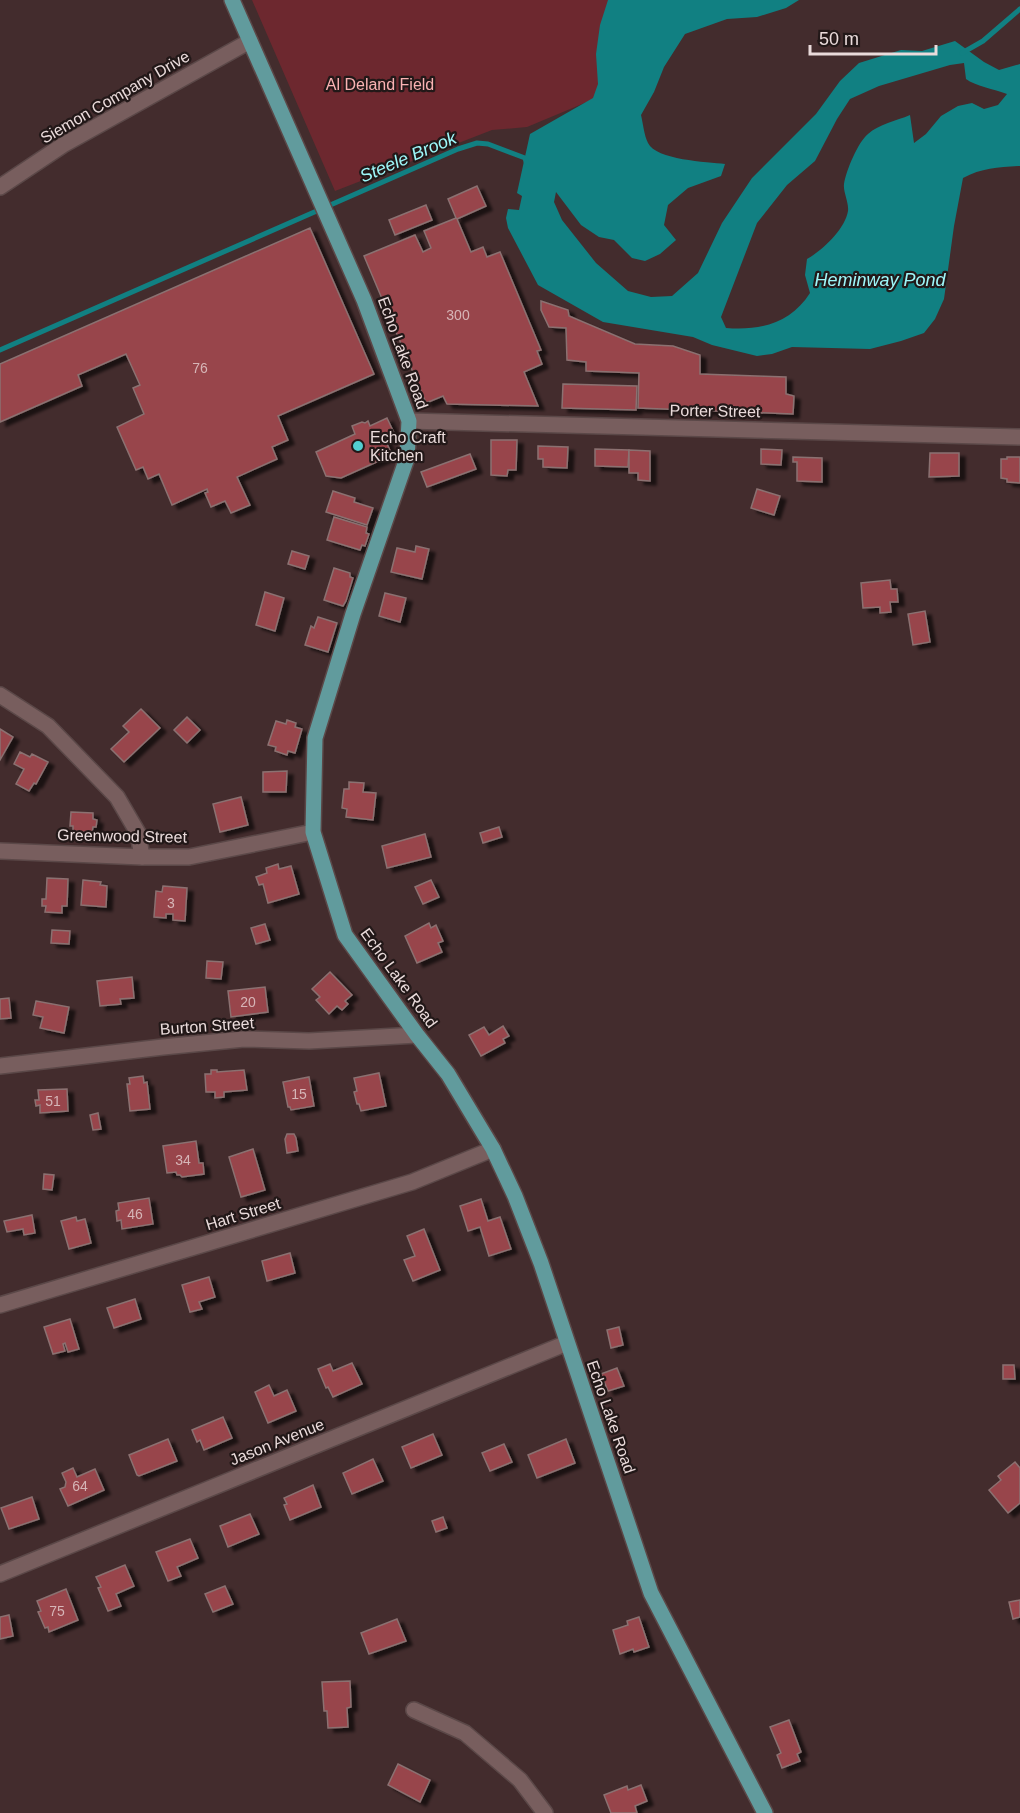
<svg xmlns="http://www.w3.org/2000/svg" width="1020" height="1813" font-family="Arial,sans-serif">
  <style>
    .green { fill: #6d282f }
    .water { fill: #118082; fill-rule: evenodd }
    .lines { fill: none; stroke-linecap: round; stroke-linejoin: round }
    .stream { stroke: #118082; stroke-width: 5 }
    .building { fill: #98444b; stroke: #8b7171; stroke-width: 1.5; filter: url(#shadow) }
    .minor-casing { stroke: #5b4848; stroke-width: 18 }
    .major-casing { stroke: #5b4848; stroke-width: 18 }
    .minor { stroke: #785e5e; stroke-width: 15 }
    .major { stroke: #619b9d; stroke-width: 15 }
    .poi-dot { fill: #52cdd0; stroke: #221818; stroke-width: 2 }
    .labels { text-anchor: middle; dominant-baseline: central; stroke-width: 4.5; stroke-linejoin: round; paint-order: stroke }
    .number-label { font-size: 14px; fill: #d6b5b7 }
    .park-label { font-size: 16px; fill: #fab2b3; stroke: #221818 }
    .street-label { font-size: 16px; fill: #eadbdb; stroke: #221818 }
    .poi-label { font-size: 16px; fill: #eadbdb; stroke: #221818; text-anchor: start }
    .water-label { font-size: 18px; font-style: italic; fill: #9ef7f9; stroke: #221818 }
  </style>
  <defs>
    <filter id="shadow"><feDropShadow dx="6" dy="4" stdDeviation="1.5" flood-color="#0009"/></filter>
  </defs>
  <rect width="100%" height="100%" fill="#432c2d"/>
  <!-- green -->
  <path class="green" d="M252 0H649L606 94 527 127 492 130 335 191Z"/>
  <!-- water -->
  <path class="water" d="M608 0H799L786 8 757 17 727 19 685 34 664 67 654 92 641 115C643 123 644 135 648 143 656 160 707 162 725 164L721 176 688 188 668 205 664 225 676 240 660 254 645 261 632 258 614 240 599 237 581 225 556 192 554 202 562 220 596 263 628 291 651 297 672 296 698 273 722 223 752 178 816 114 840 81 859 63 901 50 922 51 955 41 984 62 999 70 1020 64V166C999 167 982 168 963 178L954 226 944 299 935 319 924 333 901 341 870 349 792 347 772 354 757 356 712 345 693 337 603 322 538 285 508 228 506 218 508 209 519 210 522 196 517 193 530 134 593 98 598 84 596 54 600 25ZM964 63 966 79C975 86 994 89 1007 94L998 105 984 109 972 103 958 106 941 116 926 134 914 143 910 115C896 121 879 124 868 134 858 142 846 171 844 184 843 192 849 202 848 211 845 229 823 250 807 259L805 275 810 293C791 323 760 331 726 328L721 317 757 223 787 185 815 161 837 119 850 99 879 86 950 65Z"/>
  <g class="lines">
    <!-- stream -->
    <g class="stream">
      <path d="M962 53 983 41 1020 9"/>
      <path d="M0 350 458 149 477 143 488 144 525 158 527 165"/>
    </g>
  </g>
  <!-- building -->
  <g class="building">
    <path d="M477 186 486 206 457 219 471 252 483 247 487 257 500 252 541 350 537 351 542 364 524 372 538 406 447 404 443 396 426 403 364 256 415 235 423 252 431 248 424 231 456 218 448 199Z"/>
    <path d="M426 205 432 220 395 235 389 220Z"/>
    <path d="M310 228 374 374 278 416 288 440 272 447 277 459 237 477 250 505 231 513 225 501 211 507 205 493 208 492 207 489 172 505 159 474 148 479 143 467 136 470 117 427 144 414 133 388 140 385 126 354 78 375 82 386 0 422V364Z"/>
    <path d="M541 301 568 310 569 316 635 344 673 346 700 355V374L786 377V394L794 396 793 414 638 408 639 373 586 371V362L567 360 566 328 549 327 541 310Z"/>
    <path d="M563 384 637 386 636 410 562 408Z"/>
    <path d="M387 418 395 435 385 439 392 455 341 478 326 476 316 452 355 434 352 426 362 422 365 423 368 421 370 426Z"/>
    <path d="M491 440H517L516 470H508L507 476 491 475Z"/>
    <path d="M538 446 568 447 567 468 543 467V459H538Z"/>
    <path d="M595 449 629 450 628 467 595 466Z"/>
    <path d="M761 449 782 450 781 465 761 464Z"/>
    <path d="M629 450 650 451V481L638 480V473H629Z"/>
    <path d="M930 453H959V476L929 477Z"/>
    <path d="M470 454 476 469 427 487 421 472Z"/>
    <path d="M793 457 822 458V482L797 481V462H793Z"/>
    <path d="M1007 457H1020V483L1007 482V479L1001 478V459H1007Z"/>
    <path d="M757 489 780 496 774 515 751 508Z"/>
    <path d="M333 491 355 498 354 502 373 508 367 525 326 512Z"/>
    <path d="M334 517 367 527 366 533 369 534 365 546 362 545 360 550 327 540Z"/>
    <path d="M416 546 429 549 422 579 391 572 397 548 415 552Z"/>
    <path d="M292 551 309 556 305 569 288 564Z"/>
    <path d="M334 568 350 573V577L353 578 346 601 343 606 324 600Z"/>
    <path d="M890 580 891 589H897L898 602H890L891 612 880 613V607L863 608 861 583Z"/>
    <path d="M265 592 284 598 275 631 256 625Z"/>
    <path d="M385 593 406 598 400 622 379 616Z"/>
    <path d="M925 611 930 642 913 645 908 614Z"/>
    <path d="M318 617 337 623 328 652 305 645 311 626 314 628Z"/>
    <path d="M141 709 160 728 124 762 111 749 129 732 123 726Z"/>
    <path d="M187 717 200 730 187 743 174 730Z"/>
    <path d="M287 720 296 723 295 727 302 729 295 753 288 751 287 755 275 751 276 747 268 745 276 721 286 724Z"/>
    <path d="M0 729 13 737 0 760Z"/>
    <path d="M20 752 30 757 32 754 48 762 36 784 34 783 29 791 16 784 24 769 14 764Z"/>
    <path d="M287 771 286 792H263V772Z"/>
    <path d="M349 782 364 783 363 792 376 793 373 820 346 817 347 809 342 808 344 789H349Z"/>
    <path d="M241 797 248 825 220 832 213 804Z"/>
    <path d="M71 812 93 813V819L97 820 96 827H93L92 833 73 831V826H70Z"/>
    <path d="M499 827 502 837 483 843 480 833Z"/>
    <path d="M425 834 431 857 387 868 382 846Z"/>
    <path d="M278 864 279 869 291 866 299 894 268 903 263 884 259 885 256 877 267 873 266 868Z"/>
    <path d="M47 878 68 879 67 906H62V913L45 912 46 906H42V899H46Z"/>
    <path d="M83 880 101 882 100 885 107 886 106 907 81 905Z"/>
    <path d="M431 880 439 897 423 904 415 887Z"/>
    <path d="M163 886 187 888 185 921 173 920V914H166V918L154 917 156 891 162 892Z"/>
    <path d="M429 923 431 928 436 925 443 941 438 943 442 952 417 963 405 936Z"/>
    <path d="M265 924 270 940 256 944 251 928Z"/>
    <path d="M52 930 70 931 69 944 51 943Z"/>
    <path d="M207 961 223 962 221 979 206 978Z"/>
    <path d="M330 972 352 995 345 1001 348 1004 342 1010 337 1006 329 1014 316 1000 320 997 312 989Z"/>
    <path d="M132 977 134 998 120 999 121 1004 100 1006 97 981Z"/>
    <path d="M265 987 268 1012 231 1017 228 991Z"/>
    <path d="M9 998 11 1018 0 1019V999Z"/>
    <path d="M36 1001 69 1007 64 1033 40 1028 43 1017 33 1015Z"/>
    <path d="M503 1026 509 1036 503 1039 505 1043 481 1056 469 1035 484 1027 489 1035Z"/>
    <path d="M211 1070H217V1072L244 1070 247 1090 224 1092V1097L215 1098V1092H206L205 1074H211Z"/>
    <path d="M379 1073 386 1106 361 1111 359 1104H357L354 1092 357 1091 354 1078Z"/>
    <path d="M143 1076 144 1083 147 1082 150 1109 130 1111 127 1084H130L129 1078Z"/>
    <path d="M309 1077 314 1106 291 1110 290 1107H288L283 1082Z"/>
    <path d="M67 1089 68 1111 40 1113V1105L36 1106 35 1100H39L38 1090Z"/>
    <path d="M98 1113 101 1129 93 1130 90 1115Z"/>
    <path d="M287 1134H294L296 1138 298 1151 287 1153 285 1139Z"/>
    <path d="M196 1141 199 1163H203L204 1174 182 1177 180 1175H177L176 1172 167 1173 163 1146Z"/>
    <path d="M253 1149 265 1190 241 1197 229 1157Z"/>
    <path d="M44 1174 54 1175 52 1190 43 1189Z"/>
    <path d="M149 1198 153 1224 122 1229 121 1220 117 1221 116 1211 119 1210 118 1203Z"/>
    <path d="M481 1199 488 1221 500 1217 511 1249 489 1256 480 1227 468 1231 460 1206Z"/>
    <path d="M32 1215 35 1233 24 1235 23 1229 7 1232 4 1221Z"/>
    <path d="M76 1217 77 1221 85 1219 91 1243 69 1249 61 1221Z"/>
    <path d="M424 1229 440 1270 413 1281 404 1260 415 1256 407 1236Z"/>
    <path d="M290 1253 295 1273 267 1281 262 1261Z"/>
    <path d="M209 1277 215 1297 199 1302 202 1309 190 1312 182 1285Z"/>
    <path d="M135 1299 141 1319 114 1328 107 1308Z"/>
    <path d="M70 1319 79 1349 68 1352 65 1343 63 1344 65 1351 53 1354 44 1327Z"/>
    <path d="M619 1327 623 1345 611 1348 607 1330Z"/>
    <path d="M352 1363 362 1384 333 1397 328 1387 326 1388 318 1369 330 1364 333 1371Z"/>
    <path d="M1003 1365H1014L1015 1379H1003Z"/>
    <path d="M617 1368 624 1386 608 1391 601 1374Z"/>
    <path d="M269 1385 274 1396 287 1390 296 1411 268 1423 255 1392Z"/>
    <path d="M223 1417 232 1438 204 1450 200 1440 197 1442 192 1430Z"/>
    <path d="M433 1434 442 1455 411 1468 402 1447Z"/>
    <path d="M168 1439 177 1461 139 1476 137 1475 129 1455Z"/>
    <path d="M566 1439 575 1463 537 1478 528 1455Z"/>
    <path d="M504 1444 512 1462 490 1471 482 1453Z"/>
    <path d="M373 1459 383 1481 352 1494 343 1473Z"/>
    <path d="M1015 1462 1020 1468V1503L1008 1513 989 1490 1001 1480 998 1476Z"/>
    <path d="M73 1468 77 1477 95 1469 104 1490 68 1506 60 1489 65 1487 66 1482 62 1473Z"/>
    <path d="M313 1485 321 1507 290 1520 284 1505 287 1504 284 1498Z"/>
    <path d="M32 1497 39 1519 9 1529 1 1508Z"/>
    <path d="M250 1514 259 1534 228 1547 220 1526Z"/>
    <path d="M443 1517 447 1528 436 1532 432 1521Z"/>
    <path d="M190 1539 198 1558 177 1567 181 1576 168 1581 156 1552Z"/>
    <path d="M125 1565 134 1586 116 1594 121 1606 108 1611 98 1588 101 1587 96 1577Z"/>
    <path d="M225 1586 233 1604 213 1612 205 1594Z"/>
    <path d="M66 1589 78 1620 49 1632 48 1627 45 1628 38 1612 41 1611 37 1601Z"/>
    <path d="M1020 1600V1617L1013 1619 1009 1602Z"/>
    <path d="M9 1615 13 1636 0 1639V1617Z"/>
    <path d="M639 1617 649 1647 634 1652 633 1649 620 1654 613 1630 628 1625 627 1621Z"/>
    <path d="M397 1619 406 1641 369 1654 361 1633Z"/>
    <path d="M350 1681 351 1707 347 1708 348 1727 328 1728 327 1711H324L322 1682Z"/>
    <path d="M789 1720 801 1752 797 1754 800 1761 782 1768 777 1755 781 1753 770 1727Z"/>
    <path d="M398 1764 430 1780 420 1802 388 1785Z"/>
    <path d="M641 1785 647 1801 635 1806 637 1813H611L604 1795 627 1786 628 1790Z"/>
  </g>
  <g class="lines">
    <!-- minor casing -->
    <g class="minor-casing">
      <g id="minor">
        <path d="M0 187 63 145 250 41"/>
        <path d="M409 421 1020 437"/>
        <path d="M0 695 48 726 117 797 138 833 142 857"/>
        <path d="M0 851 142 857H189L313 832"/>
        <path d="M0 1066 163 1047 244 1039 309 1041 417 1035"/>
        <path d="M0 1305 412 1182 493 1149"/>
        <path d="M0 1574 567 1343"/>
        <path d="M414 1710 465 1733 520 1780 545 1813"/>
      </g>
    </g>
    <!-- major casing -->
    <g class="major-casing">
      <path id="major" d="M232 0 364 300 409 421 407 458 353 614 315 738 313 832 345 935 417 1035 448 1074 493 1149 515 1196 541 1263 651 1593 765 1813"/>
    </g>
    <!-- minor -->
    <use href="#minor" class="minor"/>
    <!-- major -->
    <use href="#major" class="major"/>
  </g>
  <!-- markers -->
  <circle class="poi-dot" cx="358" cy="446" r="6"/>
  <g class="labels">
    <!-- number labels -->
    <g class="number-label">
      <text x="458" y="315">300</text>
      <text x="200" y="368">76</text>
      <text x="171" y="903">3</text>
      <text x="248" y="1002">20</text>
      <text x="299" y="1094">15</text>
      <text x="53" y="1101">51</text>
      <text x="183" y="1160">34</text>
      <text x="135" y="1214">46</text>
      <text x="80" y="1486">64</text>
      <text x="57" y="1611">75</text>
    </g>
    <!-- park labels -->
    <g class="park-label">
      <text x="380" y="84">Al Deland Field</text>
    </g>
    <!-- street labels -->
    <g class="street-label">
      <text transform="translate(115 97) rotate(-30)">Siemon Company Drive</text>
      <text transform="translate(403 353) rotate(70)">Echo Lake Road</text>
      <text transform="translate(715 411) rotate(1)">Porter Street</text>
      <text transform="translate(122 836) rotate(1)">Greenwood Street</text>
      <text transform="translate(399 978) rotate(54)">Echo Lake Road</text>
      <text transform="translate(207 1026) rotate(-4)">Burton Street</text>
      <text transform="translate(243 1214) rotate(-17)">Hart Street</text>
      <text transform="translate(611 1417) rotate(71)">Echo Lake Road</text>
      <text transform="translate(277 1442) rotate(-22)">Jason Avenue</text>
    </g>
    <!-- poi labels -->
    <g class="poi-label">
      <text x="370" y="437">Echo Craft<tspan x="370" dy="18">Kitchen</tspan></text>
    </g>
    <!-- water labels -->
    <g class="water-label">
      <text transform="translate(408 157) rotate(-23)">Steele Brook</text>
      <text x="880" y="280">Heminway Pond</text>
    </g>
  </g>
  <!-- scale -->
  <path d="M810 45v9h126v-9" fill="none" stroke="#eadbdb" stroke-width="3"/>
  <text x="819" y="45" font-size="18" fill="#eadbdb" stroke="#221818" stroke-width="4.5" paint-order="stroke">50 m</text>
</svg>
